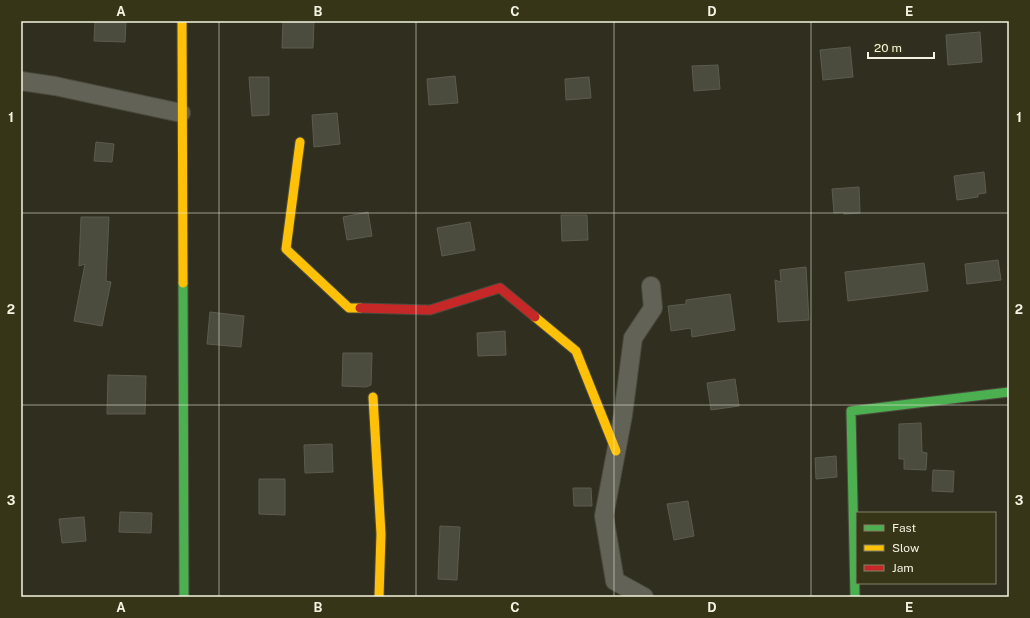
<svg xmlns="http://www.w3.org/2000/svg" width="1030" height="618" font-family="'Public Sans',sans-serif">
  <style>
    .building { fill: #4c4c3e; stroke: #5c5b4e }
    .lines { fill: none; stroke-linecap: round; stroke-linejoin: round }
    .street-casing { stroke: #4b4a3d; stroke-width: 20 }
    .fast-casing { stroke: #4b4a3d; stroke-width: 11 }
    .slow-casing { stroke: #4b4a3d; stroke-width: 11 }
    .jam-casing { stroke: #4b4a3d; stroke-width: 11 }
    .street { stroke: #626256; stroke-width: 18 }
    .fast { stroke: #4caf50; stroke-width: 9 }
    .slow { stroke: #ffc107; stroke-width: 9 }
    .jam { stroke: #c62828; stroke-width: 9 }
    .grid { fill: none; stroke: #f3f3e1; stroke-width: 1; stroke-opacity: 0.55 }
    .neatline { fill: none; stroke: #f3f3e1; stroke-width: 1.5 }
    .grid-label { font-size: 13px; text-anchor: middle; font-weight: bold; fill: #f3f3e1 }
  </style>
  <rect width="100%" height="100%" fill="#302f1f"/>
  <!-- building -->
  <g class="building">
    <path d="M95 21H126L125 42 94 41Z"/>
    <path d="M283 21H314L313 48H282Z"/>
    <path d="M980 32 982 62 948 65 946 35Z"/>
    <path d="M850 47 853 77 823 80 820 50Z"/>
    <path d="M718 65 720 89 694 91 692 66Z"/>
    <path d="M455 76 458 103 429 105 427 79Z"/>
    <path d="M249 77H269V115L252 116Z"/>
    <path d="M589 77 591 98 566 100 565 79Z"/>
    <path d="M337 113 340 144 314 147 312 115Z"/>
    <path d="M96 142 114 144 112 162 94 161Z"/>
    <path d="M984 172 986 193 978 194V197L957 200 954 176Z"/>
    <path d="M859 187 860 213 844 214V212L834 213 832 189Z"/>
    <path d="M368 212 372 236 347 240 343 217Z"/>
    <path d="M561 215H587L588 240 562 241Z"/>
    <path d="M81 217H109L106 281 111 282 102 326 74 321 85 264 79 266Z"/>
    <path d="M470 222 475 250 442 256 437 228Z"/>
    <path d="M998 260 1001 280 967 284 965 264Z"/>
    <path d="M924 263 928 291 848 301 845 272Z"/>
    <path d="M806 267 809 320 778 322 775 280 781 282 780 270Z"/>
    <path d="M730 294 735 330 692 337 691 328 671 331 668 306 686 304V300Z"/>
    <path d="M210 312 244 316 241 347 207 344Z"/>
    <path d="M505 331 506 355 478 356 477 333Z"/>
    <path d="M343 353H372L371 385 366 387 342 386Z"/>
    <path d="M108 375 146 376 145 414H107Z"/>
    <path d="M735 379 739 406 711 410 707 383Z"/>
    <path d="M921 423 922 452 927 453 926 470 904 469V459H899V424Z"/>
    <path d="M332 444 333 472 305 473 304 445Z"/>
    <path d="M836 456 837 477 816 479 815 458Z"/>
    <path d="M933 470 954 471 953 492 932 491Z"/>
    <path d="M259 479H285V515L259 514Z"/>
    <path d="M573 488H591L592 506H574Z"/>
    <path d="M688 501 694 536 674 540 667 504Z"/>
    <path d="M120 512 152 513 151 533 119 532Z"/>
    <path d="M84 517 86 541 62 543 59 519Z"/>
    <path d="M440 526 460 527 457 580 438 579Z"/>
  </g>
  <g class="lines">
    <!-- street casing -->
    <g class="street-casing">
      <g id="street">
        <path d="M21 81 55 86 181 113"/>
        <path d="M644 597 615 581 604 516 623 415 633 338 653 308 651 286"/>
      </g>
    </g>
    <!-- fast casing -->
    <g class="fast-casing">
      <g id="fast">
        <path d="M183 283 184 597"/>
        <path d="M855 597 851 411 1009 392"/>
      </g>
    </g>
    <!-- slow casing -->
    <g class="slow-casing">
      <g id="slow">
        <path d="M182 21 183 283"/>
        <path d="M300 142 286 249 349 308H360"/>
        <path d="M535 317 576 351 616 451"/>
        <path d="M373 397 381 534 379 597"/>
      </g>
    </g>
    <!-- jam casing -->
    <g class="jam-casing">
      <path id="jam" d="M360 308 430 310 500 288 535 317"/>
    </g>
    <!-- street -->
    <use href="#street" class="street"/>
    <!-- fast -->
    <use href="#fast" class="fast"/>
    <!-- slow -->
    <use href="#slow" class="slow"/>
    <!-- jam -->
    <use href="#jam" class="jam"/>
  </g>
  <!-- grid -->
  <path class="grid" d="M219 21V597M416 21V597M614 21V597M811 21V597M21 213H1009M21 405H1009"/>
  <!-- border -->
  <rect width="1030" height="618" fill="none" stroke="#373518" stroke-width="44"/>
  <!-- legend -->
  <rect x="856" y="512" width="140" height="72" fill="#373518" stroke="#828168"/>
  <rect x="864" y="525" width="20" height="6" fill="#4caf50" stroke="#828168"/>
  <text x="892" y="532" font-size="12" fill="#f3f3e1">Fast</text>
  <rect x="864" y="545" width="20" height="6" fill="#ffc107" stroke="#828168"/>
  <text x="892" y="552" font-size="12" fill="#f3f3e1">Slow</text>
  <rect x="864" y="565" width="20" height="6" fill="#c62828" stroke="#828168"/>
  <text x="892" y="572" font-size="12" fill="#f3f3e1">Jam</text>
  <!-- scale -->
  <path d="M868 52v6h66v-6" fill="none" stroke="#f3f3e1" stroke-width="2"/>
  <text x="874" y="52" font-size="12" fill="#f3f3e1" stroke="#373518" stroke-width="3" paint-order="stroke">20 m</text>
  <rect x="22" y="22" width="986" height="574" class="neatline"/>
  <g class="grid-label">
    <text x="121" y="16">A</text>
    <text x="318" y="16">B</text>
    <text x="515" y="16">C</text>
    <text x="712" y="16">D</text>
    <text x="909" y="16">E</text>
    <text x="11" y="122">1</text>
    <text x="1019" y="122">1</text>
    <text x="11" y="314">2</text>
    <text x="1019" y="314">2</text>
    <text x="11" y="505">3</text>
    <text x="1019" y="505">3</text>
    <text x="121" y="612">A</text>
    <text x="318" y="612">B</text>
    <text x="515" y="612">C</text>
    <text x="712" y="612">D</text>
    <text x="909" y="612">E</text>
  </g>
</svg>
